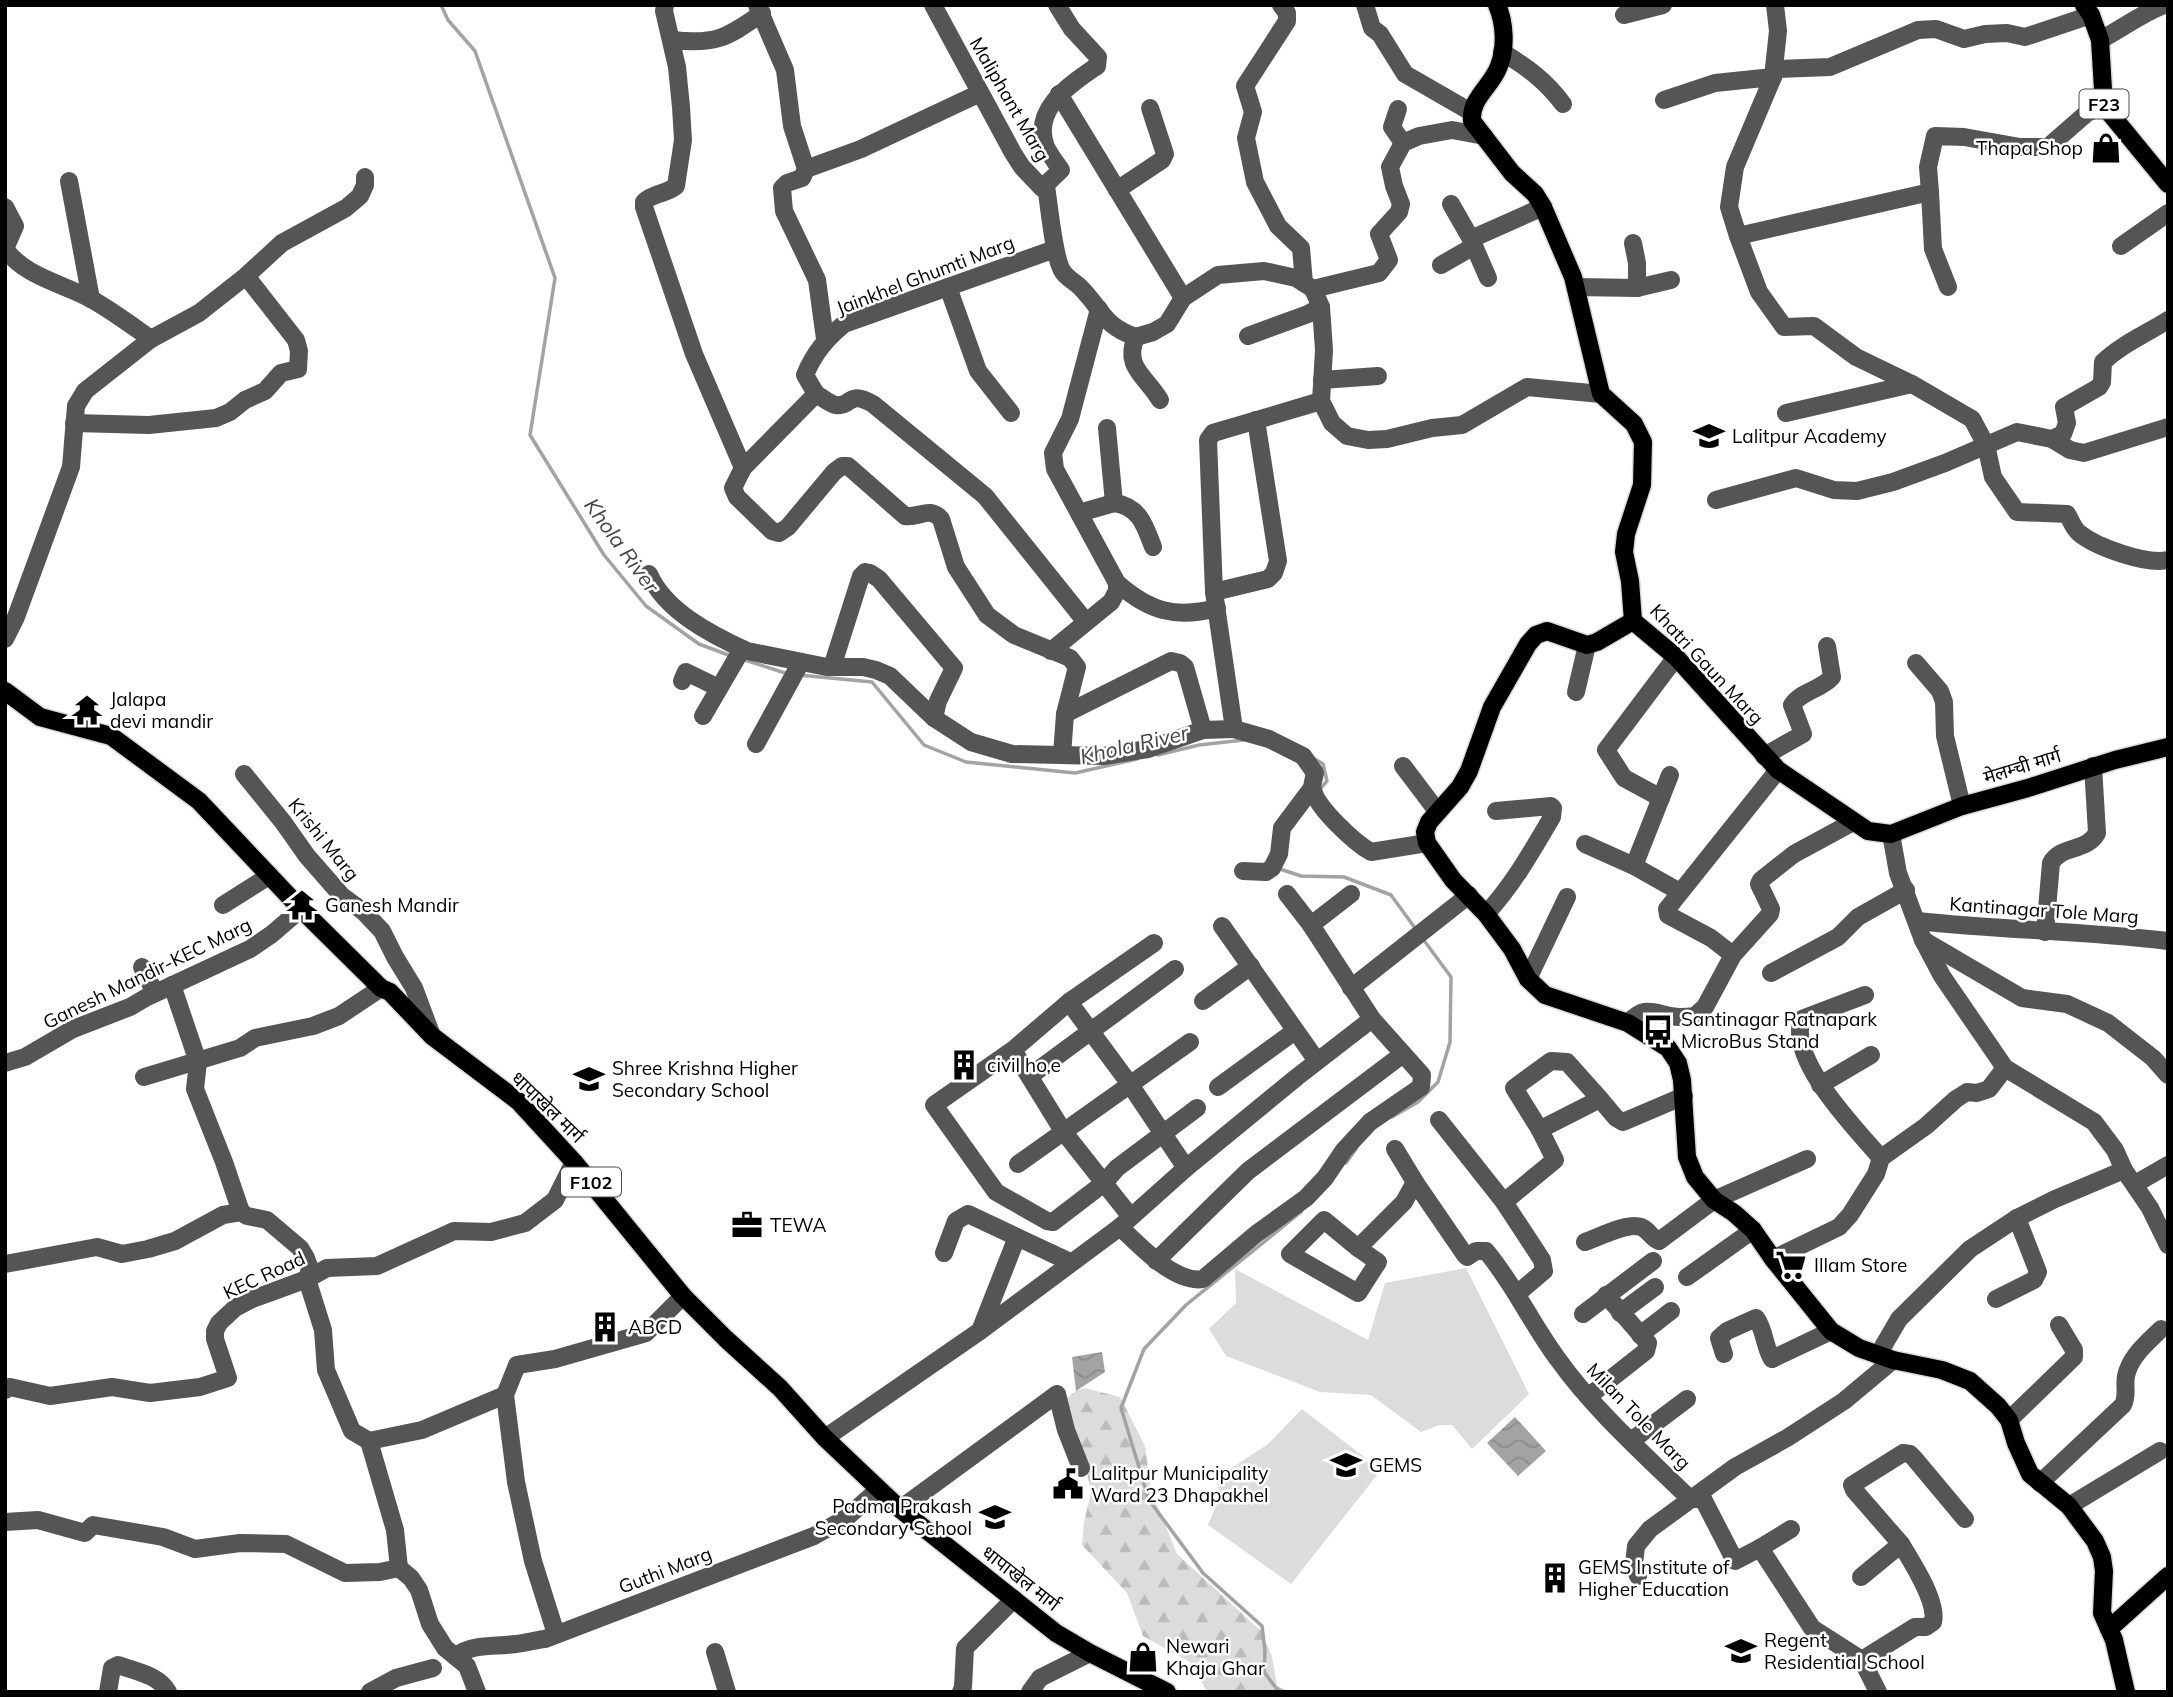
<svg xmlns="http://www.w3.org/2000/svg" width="2173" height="1697" font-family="Mulish,'Noto Sans Devanagari',sans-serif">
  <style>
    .forest { fill: url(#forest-firs) }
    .park { fill: #dcdcdc }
    .water { fill: url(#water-waves) }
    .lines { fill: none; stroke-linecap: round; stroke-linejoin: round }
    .stream { stroke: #a3a3a3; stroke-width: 3.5 }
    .major-casing { stroke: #dbdbdb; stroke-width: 21 }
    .minor { stroke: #555; stroke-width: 18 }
    .major { stroke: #000; stroke-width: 18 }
    .labels { text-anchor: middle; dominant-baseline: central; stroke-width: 5; stroke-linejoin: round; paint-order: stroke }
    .shield { fill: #fff; stroke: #4c4c4c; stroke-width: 2 }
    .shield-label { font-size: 18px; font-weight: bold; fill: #000 }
    .street-label { font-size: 19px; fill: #000; stroke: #fff }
    .poi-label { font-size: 19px; fill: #000; stroke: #fff; text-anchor: start }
    .water-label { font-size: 21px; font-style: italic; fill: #444; stroke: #fff }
  </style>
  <defs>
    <pattern id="forest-firs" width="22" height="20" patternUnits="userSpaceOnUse" patternTransform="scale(1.75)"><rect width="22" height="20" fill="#dcdcdc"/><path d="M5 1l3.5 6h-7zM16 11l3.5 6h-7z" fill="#bbb"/></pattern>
    <pattern id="water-waves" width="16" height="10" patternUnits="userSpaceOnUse" patternTransform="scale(1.75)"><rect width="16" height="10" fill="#a3a3a3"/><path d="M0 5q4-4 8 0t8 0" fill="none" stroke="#8b8b8b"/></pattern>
  </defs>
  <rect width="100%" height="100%" fill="#fff"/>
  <!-- forest -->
  <path class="forest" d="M1084 1388 1120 1397 1145 1446 1151 1490 1177 1554 1261 1631 1272 1656 1277 1686 1289 1692H1208L1190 1662 1143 1636 1127 1593 1082 1545 1084 1522 1091 1492 1085 1462 1064 1418 1066 1399 1076 1391Z"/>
  <!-- park -->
  <g class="park">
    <path d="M1466 1268 1529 1394 1472 1449 1452 1425H1440L1421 1432 1371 1395 1320 1392 1226 1356 1209 1329 1236 1303 1235 1269 1368 1340 1385 1283Z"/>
    <path d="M1302 1409 1381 1470 1291 1584 1208 1525 1221 1494 1215 1479 1268 1444Z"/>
  </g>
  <!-- water -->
  <g class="water">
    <path d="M1102 1352 1105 1372 1076 1391 1072 1357Z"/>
    <path d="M1515 1417 1546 1451 1518 1476 1487 1443Z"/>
  </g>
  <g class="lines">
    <!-- stream -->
    <g class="stream">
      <path d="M441 5 448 20 475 51 555 278 530 435 604 555 646 606 699 644 731 656"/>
      <path d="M742 659 788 674"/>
      <path d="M799 675 872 682 924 745 966 762 1075 773 1137 759"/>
      <path d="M1158 755 1199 745 1244 740"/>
      <path d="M1313 758 1323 764 1327 781 1319 790"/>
      <path d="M1281 865 1280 869 1301 876 1344 877 1391 895 1415 928"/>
      <path d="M1392 1117 1418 1102 1438 1082 1450 1042 1451 977 1423 939"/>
      <path d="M1346 1163 1356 1149"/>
      <path d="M1279 1692 1264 1672 1265 1651 1262 1626 1203 1573 1149 1500 1121 1408 1144 1349 1186 1305 1301 1212"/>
    </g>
    <!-- major casing -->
    <g class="major-casing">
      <g id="major">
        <path d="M1497 5C1505 23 1506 48 1499 66 1492 86 1470 98 1472 121L1512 173 1535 194 1543 207 1573 277 1601 394 1634 424 1643 442 1642 485 1626 534 1624 552 1630 581 1633 621 1676 657 1778 770 1868 831 1891 834 1962 806 2028 788 2115 760 2168 747"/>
        <path d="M2084 5 2091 15 2100 40 2104 106 2168 184"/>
        <path d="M1633 621 1597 642 1587 645 1547 631 1536 635 1528 644 1492 707 1469 771 1460 787 1429 822 1425 832 1427 843 1453 880 1486 914 1512 949 1528 979 1545 995 1628 1023 1668 1048 1678 1063 1682 1080 1687 1157 1695 1177 1714 1200 1734 1213 1753 1230 1773 1259 1831 1331 1859 1348 1893 1360 1942 1370 1970 1381 1998 1406 2009 1420 2016 1443 2030 1474 2069 1506 2095 1541 2102 1557 2104 1571 2102 1613 2114 1640 2126 1692"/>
        <path d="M5 691 40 717 111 736 199 801 301 909 381 988 390 992 432 1036 518 1101 574 1162 683 1296 726 1339 780 1388 825 1438 900 1509 1056 1633 1090 1653 1167 1692"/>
        <path d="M2109 1629 2168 1576"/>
      </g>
    </g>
    <!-- minor -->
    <g class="minor">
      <path d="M665 5 664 11 677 67 681 107 683 140 676 186C667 194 652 193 644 202V207L694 354 743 468"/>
      <path d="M757 5 785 70 792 126 806 169 802 178 787 183 782 188 784 211 817 280 825 339"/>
      <path d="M933 5 1013 153 1022 167 1042 188 1061 170C1056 163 1050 155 1046 147 1031 109 1071 84 1097 66L1098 57 1072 29 1057 5"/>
      <path d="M1281 5 1287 13V21L1245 86 1253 112 1246 138 1255 182 1278 226 1301 248 1304 283"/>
      <path d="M1365 5 1372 28 1380 34 1405 74 1471 112"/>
      <path d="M1624 15 1663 5"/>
      <path d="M672 40C715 45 727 38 762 13"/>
      <path d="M2100 40C2122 29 2140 14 2164 5"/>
      <path d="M1502 52C1527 67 1546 81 1563 104"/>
      <path d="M1775 69 1830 67 1918 30 1936 29 1964 39 1985 34 2007 33 2025 37 2091 15"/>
      <path d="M1773 77 1778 31 1775 5"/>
      <path d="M1059 94 1183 298"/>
      <path d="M1664 100 1715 83 1773 77 1735 167 1729 207 1738 236"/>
      <path d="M1398 109 1392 127 1403 143"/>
      <path d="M806 169 861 149 980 93"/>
      <path d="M69 181 91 299"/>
      <path d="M1046 186C1049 204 1054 260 1063 272 1067 278 1075 282 1080 287 1103 310 1103 326 1136 337"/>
      <path d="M1117 190 1162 160 1165 154 1150 108"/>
      <path d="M1930 192 1928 167 1935 136 1964 137 2020 147H2048L2087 113 2104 106"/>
      <path d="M1451 204 1471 239 1488 278"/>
      <path d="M5 207 15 226 5 249C24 276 63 284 91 299 111 310 131 325 151 339"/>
      <path d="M1471 239 1543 207"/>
      <path d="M1633 243 1637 263V288L1671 280"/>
      <path d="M2121 246 2168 213"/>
      <path d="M1055 249 844 324C826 339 814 353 805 375L816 394 743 468 733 488 737 497 772 531 779 533 788 527 834 472 842 466H848L905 516C919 518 930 506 941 519L956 567 987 615 1014 635 1070 658 1077 667 1065 714 1062 755"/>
      <path d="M1441 265 1474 246"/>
      <path d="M948 287 978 371 1011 413"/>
      <path d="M1576 287 1637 288"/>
      <path d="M1313 289 1379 273 1389 260 1379 234 1399 212 1401 204 1394 186 1390 167 1403 143 1419 136 1452 130 1484 136"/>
      <path d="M1248 336 1308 314 1321 307"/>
      <path d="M1136 337 1153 332 1167 324 1183 298 1218 275 1264 271 1296 278 1313 289 1321 307 1324 350 1321 401 1332 423 1347 436 1368 440 1387 439 1432 428 1462 425 1527 387 1601 394"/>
      <path d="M1136 337C1123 367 1146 376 1160 400"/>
      <path d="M1322 380 1378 376"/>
      <path d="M1912 384 1856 357 1814 326 1784 327 1759 292 1738 236 1930 192 1933 249 1948 287"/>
      <path d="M816 394C822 397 830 404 836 405 852 408 847 389 873 404L985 496 1086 622"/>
      <path d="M1321 401 1213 433 1208 440 1214 592 1234 729 1269 739 1303 756 1315 773C1314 779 1311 785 1313 790 1317 808 1355 843 1371 852L1427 843"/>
      <path d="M1786 413 1912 384 1972 419 1986 445 1993 477 2017 512 2067 514C2071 520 2073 528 2079 533 2096 547 2146 565 2168 560"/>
      <path d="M74 423 149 425 216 418 230 412 245 400 265 391 281 373 298 369 299 351 296 340 246 276"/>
      <path d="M2052 439 2070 450 2084 453 2168 427"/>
      <path d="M1716 500 1796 478 1834 490 1857 491 1893 482 1945 463 2017 432 2052 439 2063 434 2067 423 2064 407 2099 387 2102 382 2103 362C2122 344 2146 334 2168 320"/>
      <path d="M1114 503C1139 506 1145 525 1153 547"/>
      <path d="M1079 513 1114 503 1107 428"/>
      <path d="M649 574C665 611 712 635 747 651L827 667H863L876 670 890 676 934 718 971 742 1012 754 1104 756 1148 749 1203 730 1234 729"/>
      <path d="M1117 583C1149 611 1175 619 1217 608"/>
      <path d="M1214 592 1268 579 1274 573 1278 561 1256 420"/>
      <path d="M5 639 16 617 71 467 76 406 85 391 151 339 199 313 246 276 282 243 346 208 360 196 365 185V177"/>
      <path d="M1051 651 1111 602 1117 591V583L1055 469 1053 453 1070 419 1099 309"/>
      <path d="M1916 663 1940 691 1944 702 1945 736 1962 806"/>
      <path d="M832 667 861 576 865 572 870 573 879 579 954 668 938 701 934 718"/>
      <path d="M682 681 686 672 719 688"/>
      <path d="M1576 692 1587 645"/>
      <path d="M1065 714 1171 661 1180 663 1185 667 1203 730"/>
      <path d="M703 716 742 649"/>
      <path d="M756 744 801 662"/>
      <path d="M1764 756 1803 734 1792 705C1801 691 1821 690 1832 677L1827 646"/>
      <path d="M1403 766 1437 811"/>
      <path d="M244 774 283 822 307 856 342 896 364 912 382 931 395 957 414 988 432 1036"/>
      <path d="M1661 798 1624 778 1606 750 1676 657"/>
      <path d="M1891 834 1898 873 1923 940 2022 998 2067 1004 2108 1023 2153 1058 2168 1075"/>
      <path d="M1585 844 1634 866 1680 892"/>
      <path d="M1634 866 1670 775"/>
      <path d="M1243 871 1266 872 1272 868 1279 854 1282 828 1312 788"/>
      <path d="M223 905 269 876"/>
      <path d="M1486 914C1513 885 1532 851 1552 817L1553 808 1551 806 1496 811"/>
      <path d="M1917 921C2001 930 2085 931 2168 941"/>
      <path d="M1311 925 1351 894"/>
      <path d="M1222 926 1317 1061"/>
      <path d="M2045 932 2051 863C2061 845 2087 852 2097 833L2093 766"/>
      <path d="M1923 940 1942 976 2005 1068 2094 1122 2115 1150 2124 1170 2150 1208 2168 1245"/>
      <path d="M1154 943 1069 1002 1129 1083 1186 1168"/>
      <path d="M1733 955 1711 938 1668 915 1667 909 1778 770"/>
      <path d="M142 967 155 993"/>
      <path d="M1771 973 1838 937 1858 917 1906 890"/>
      <path d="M1528 979 1567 897"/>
      <path d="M172 985 198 1062 195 1089 224 1162 241 1212"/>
      <path d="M1351 988 1469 895"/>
      <path d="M1865 995 1802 1019C1787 1059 1856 1129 1881 1158"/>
      <path d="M1203 1001 1251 966"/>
      <path d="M1628 1023C1644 1006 1651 1012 1671 1016 1679 1018 1687 1017 1695 1016L1705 1007 1733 955 1770 914 1771 909 1759 884 1761 880 1794 854 1853 822"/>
      <path d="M1013 1050 1063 1131 1104 1183 1053 1222 1047 1221 996 1192 934 1105 1013 1050 1069 1002"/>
      <path d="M5 1063 25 1057 73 1029 130 1007 147 997 250 949 272 934 301 909"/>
      <path d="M1030 1076 1175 969"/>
      <path d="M144 1077 240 1048 255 1038 313 1026 339 1016 381 988"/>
      <path d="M1820 1085 1871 1055"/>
      <path d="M1218 1087 1295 1031"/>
      <path d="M1439 1120 1504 1202 1542 1260 1544 1271 1518 1293"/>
      <path d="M1540 1130 1514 1088 1551 1061 1567 1062 1600 1099"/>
      <path d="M1395 1149 1415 1182 1465 1255 1467 1257 1476 1251H1486C1514 1284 1531 1323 1557 1358 1594 1410 1644 1454 1690 1499"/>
      <path d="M1018 1164 1190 1042"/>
      <path d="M2135 1184 2168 1165"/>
      <path d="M1504 1202 1555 1160 1540 1130 1543 1128 1600 1099 1616 1118 1623 1122 1684 1096"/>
      <path d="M1131 1217 1104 1183 1117 1168 1197 1108"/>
      <path d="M1324 1220 1358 1248 1378 1262 1358 1293 1290 1254Z"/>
      <path d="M1120 1227C1139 1245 1175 1284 1203 1279L1256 1234 1306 1198 1325 1178 1344 1150 1370 1122 1421 1087 1422 1075 1372 1019 1311 925 1287 894"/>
      <path d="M1585 1242C1599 1237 1628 1222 1641 1227 1649 1230 1651 1238 1659 1241L1714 1200 1807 1159"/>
      <path d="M1358 1248 1404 1202 1415 1182"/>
      <path d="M944 1253 956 1221 968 1214 1070 1262"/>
      <path d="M1773 1259 1839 1227 1850 1215 1876 1174 1881 1158 1926 1126 1956 1099 1967 1092 1977 1093 1989 1089 2005 1068"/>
      <path d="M1156 1261 1248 1171 1403 1054"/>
      <path d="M5 1264 97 1247 122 1254 148 1249 175 1241 223 1215 241 1212 247 1216 267 1220 300 1248 306 1258 310 1269 307 1279 323 1330 326 1370 352 1431 369 1441"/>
      <path d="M1687 1277 1753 1230"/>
      <path d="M1996 1299 2034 1280 2038 1272 2017 1218"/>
      <path d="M1620 1313 1655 1287"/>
      <path d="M1583 1314 1653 1261"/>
      <path d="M980 1331 1017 1237"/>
      <path d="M1640 1335 1671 1311"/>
      <path d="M1724 1354 1719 1338 1727 1331 1756 1318C1765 1330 1764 1346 1772 1359L1831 1331"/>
      <path d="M1878 1355 1899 1319 1970 1249 2017 1218 2055 1199 2124 1170"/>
      <path d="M5 1390 10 1387 50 1396 112 1387 150 1393 200 1387 228 1378 215 1339V1331L219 1323 235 1308 250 1300 307 1279 327 1268 377 1266 454 1231 491 1232 525 1223 555 1200 574 1162"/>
      <path d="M505 1395 516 1482 533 1561 556 1634"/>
      <path d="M1589 1396 1646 1351 1648 1343 1606 1295"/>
      <path d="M2009 1420 2074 1357V1350L2059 1325"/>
      <path d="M825 1438 980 1331 1120 1227 1186 1168 1297 1077 1372 1019"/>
      <path d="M369 1441 422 1430 505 1395 517 1365 555 1359 646 1333 683 1296"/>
      <path d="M369 1441 395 1530 399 1568"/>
      <path d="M1631 1441 1687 1399"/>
      <path d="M2040 1483 2123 1405C2128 1395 2124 1386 2126 1376 2130 1356 2148 1342 2161 1329"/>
      <path d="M1690 1499H1703L1735 1561 1760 1548 1812 1628 1862 1660 1878 1692"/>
      <path d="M2069 1506 2160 1451"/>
      <path d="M900 1509 1057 1394 1066 1430 1081 1468"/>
      <path d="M5 1522 38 1520 85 1533 93 1525 163 1537 195 1549 240 1543 286 1544 345 1573 380 1572 399 1568 411 1578 419 1590 430 1624 445 1648 467 1666 477 1692"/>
      <path d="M1901 1544 1854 1490 1852 1485 1903 1453 1910 1454 1914 1458 1965 1519"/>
      <path d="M1760 1548 1791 1529"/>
      <path d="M1638 1576 1634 1564 1636 1546 1650 1529 1735 1467 1787 1438 1844 1401 1893 1360"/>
      <path d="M1861 1577 1901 1544C1912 1562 1938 1602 1933 1622L1926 1627H1915L1862 1660"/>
      <path d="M715 1652 727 1692"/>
      <path d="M455 1656C475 1643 493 1647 516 1644 526 1643 535 1640 545 1639L814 1536 846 1518 878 1490"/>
      <path d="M108 1692 112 1668 118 1665C135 1671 159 1675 168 1692"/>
      <path d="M370 1692 396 1678 433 1668"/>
      <path d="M961 1692 963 1687 965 1648 1014 1599"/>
      <path d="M1030 1692 1040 1678 1090 1653"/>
    </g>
    <!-- major -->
    <use href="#major" class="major"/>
  </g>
  <!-- icons -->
  <defs>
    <g id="shop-bare" transform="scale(2.415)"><path d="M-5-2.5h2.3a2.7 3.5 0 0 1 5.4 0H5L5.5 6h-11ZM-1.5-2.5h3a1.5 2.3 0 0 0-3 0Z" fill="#000" stroke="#fff" stroke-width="2.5" paint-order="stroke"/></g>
    <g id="school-bare" transform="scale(2.415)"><path d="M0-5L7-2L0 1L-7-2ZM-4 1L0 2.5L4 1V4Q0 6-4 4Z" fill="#000" stroke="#fff" stroke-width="2.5" paint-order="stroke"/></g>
    <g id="temple-bare" transform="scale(2.415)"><path d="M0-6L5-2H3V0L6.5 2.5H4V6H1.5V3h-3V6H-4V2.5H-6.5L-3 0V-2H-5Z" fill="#000" stroke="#fff" stroke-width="2.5" paint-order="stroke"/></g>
    <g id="bus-bare" transform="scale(2.415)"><path d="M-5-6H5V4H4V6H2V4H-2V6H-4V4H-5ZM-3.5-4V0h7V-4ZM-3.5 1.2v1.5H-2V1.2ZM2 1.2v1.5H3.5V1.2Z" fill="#000" stroke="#fff" stroke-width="2.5" paint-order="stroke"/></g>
    <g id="building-bare" transform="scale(2.415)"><path d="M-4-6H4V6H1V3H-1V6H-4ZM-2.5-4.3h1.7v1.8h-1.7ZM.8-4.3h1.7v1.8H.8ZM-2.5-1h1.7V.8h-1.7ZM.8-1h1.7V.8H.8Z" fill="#000" stroke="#fff" stroke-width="2.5" paint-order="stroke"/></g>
    <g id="office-bare" transform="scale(2.415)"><path d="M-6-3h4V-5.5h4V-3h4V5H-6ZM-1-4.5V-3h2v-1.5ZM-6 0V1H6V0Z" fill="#000" stroke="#fff" stroke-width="2.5" paint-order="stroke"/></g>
    <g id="supermarket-bare" transform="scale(2.415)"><path d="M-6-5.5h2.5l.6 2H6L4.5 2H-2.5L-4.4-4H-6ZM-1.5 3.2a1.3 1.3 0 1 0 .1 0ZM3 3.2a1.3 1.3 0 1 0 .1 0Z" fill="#000" stroke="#fff" stroke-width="2.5" paint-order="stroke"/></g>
    <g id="civic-bare" transform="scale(2.415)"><path d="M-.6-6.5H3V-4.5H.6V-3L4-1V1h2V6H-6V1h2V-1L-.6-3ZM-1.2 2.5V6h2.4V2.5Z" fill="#000" stroke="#fff" stroke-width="2.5" paint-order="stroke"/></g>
  </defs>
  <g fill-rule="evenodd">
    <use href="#shop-bare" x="2106" y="148"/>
    <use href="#school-bare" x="1709" y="436"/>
    <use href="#temple-bare" x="87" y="710"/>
    <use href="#temple-bare" x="302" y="905"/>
    <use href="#bus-bare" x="1658" y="1030"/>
    <use href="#building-bare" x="964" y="1065"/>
    <use href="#school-bare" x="589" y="1079"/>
    <use href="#office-bare" x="747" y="1225"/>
    <use href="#supermarket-bare" x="1791" y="1265"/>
    <use href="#building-bare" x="605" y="1327"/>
    <use href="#school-bare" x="1346" y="1465"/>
    <use href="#civic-bare" x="1068" y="1484"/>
    <use href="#school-bare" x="995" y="1517"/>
    <use href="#building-bare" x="1555" y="1578"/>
    <use href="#school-bare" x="1741" y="1651"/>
    <use href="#shop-bare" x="1143" y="1657"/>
  </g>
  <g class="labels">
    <!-- shield labels -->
    <g class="shield">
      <rect x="2079.5" y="89.5" width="49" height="29" rx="5"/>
      <rect x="561" y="1167.5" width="60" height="29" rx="5"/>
    </g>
    <g class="shield-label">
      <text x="2104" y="104">F23</text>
      <text x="591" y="1182">F102</text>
    </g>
    <!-- street labels -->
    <g class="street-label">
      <text transform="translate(1010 99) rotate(60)">Maliphant Marg</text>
      <text transform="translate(925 275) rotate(-21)">Jainkhel Ghumti Marg</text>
      <text transform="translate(1707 664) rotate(47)">Khatri Gaun Marg</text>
      <text transform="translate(2022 766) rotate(-17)">मेलम्ची मार्ग</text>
      <text transform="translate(324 839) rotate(51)">Krishi Marg</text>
      <text transform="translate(2044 910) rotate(4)">Kantinagar Tole Marg</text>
      <text transform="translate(147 973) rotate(-26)">Ganesh Mandir-KEC Marg</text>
      <text transform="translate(548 1107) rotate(44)">धापाखेल मार्ग</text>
      <text transform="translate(264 1275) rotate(-25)">KEC Road</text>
      <text transform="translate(1639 1416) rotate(46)">Milan Tole Marg</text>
      <text transform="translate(665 1570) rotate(-21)">Guthi Marg</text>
      <text transform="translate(1021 1578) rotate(38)">धापाखेल मार्ग</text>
    </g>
    <!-- poi labels -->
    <g class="poi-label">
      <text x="2083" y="148" text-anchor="end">Thapa Shop</text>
      <text x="1732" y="436">Lalitpur Academy</text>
      <text x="110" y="699">Jalapa<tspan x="110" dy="22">devi mandir</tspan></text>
      <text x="325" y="905">Ganesh Mandir</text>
      <text x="1681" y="1019">Santinagar Ratnapark<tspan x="1681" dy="22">MicroBus Stand</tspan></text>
      <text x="987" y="1065">civil ho,e</text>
      <text x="612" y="1068">Shree Krishna Higher<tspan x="612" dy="22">Secondary School</tspan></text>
      <text x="770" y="1225">TEWA</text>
      <text x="1814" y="1265">Illam Store</text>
      <text x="628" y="1327">ABCD</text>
      <text x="1369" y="1465">GEMS</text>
      <text x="1091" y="1473">Lalitpur Municipality<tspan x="1091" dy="22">Ward 23 Dhapakhel</tspan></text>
      <text x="972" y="1506" text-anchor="end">Padma Prakash<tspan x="972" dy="22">Secondary School</tspan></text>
      <text x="1578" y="1567">GEMS Institute of<tspan x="1578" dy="22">Higher Education</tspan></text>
      <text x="1764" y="1640">Regent<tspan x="1764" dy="22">Residential School</tspan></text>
      <text x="1166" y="1646">Newari<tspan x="1166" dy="22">Khaja Ghar</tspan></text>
    </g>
    <!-- water labels -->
    <g class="water-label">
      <text transform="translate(622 545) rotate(54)">Khola River</text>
      <text transform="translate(1134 744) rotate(-13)">Khola River</text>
    </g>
  </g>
  <!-- border -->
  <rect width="2173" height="1697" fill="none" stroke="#000000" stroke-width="14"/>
</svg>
